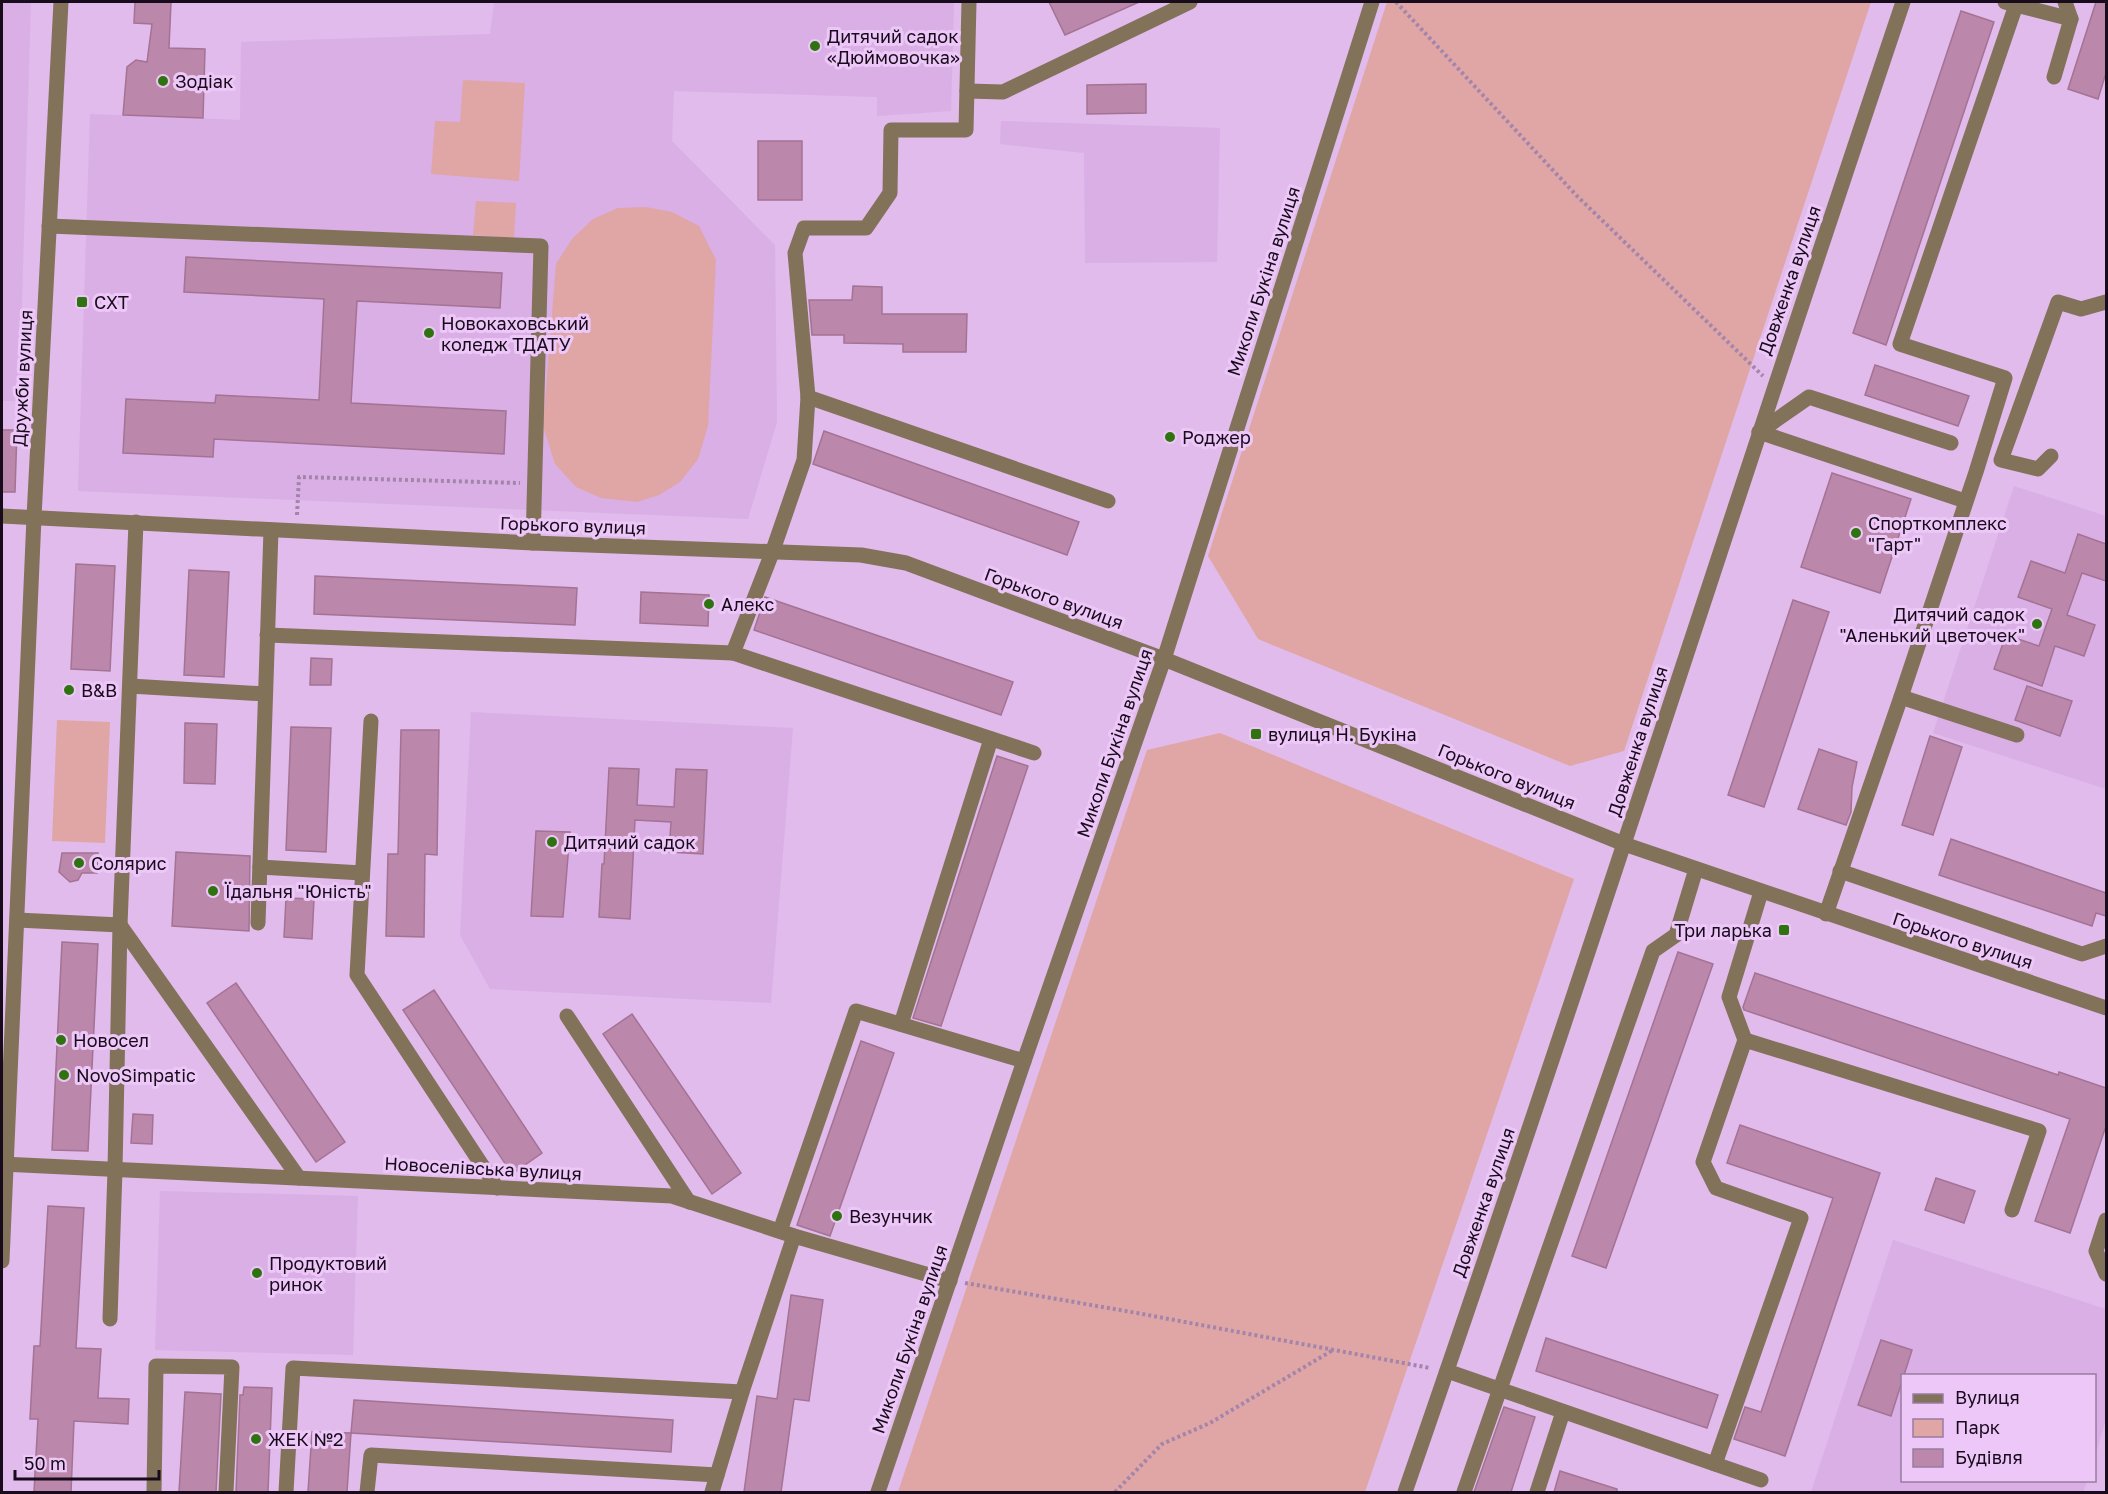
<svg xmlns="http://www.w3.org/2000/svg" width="2108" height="1494" font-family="'Golos Text',sans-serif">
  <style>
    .built { fill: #d9afe5 }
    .green { fill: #e0a5a5 }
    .building { fill: #bb88ab; stroke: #a47295; stroke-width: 1.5 }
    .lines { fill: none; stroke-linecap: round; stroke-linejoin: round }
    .path { stroke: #a385ab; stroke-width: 4; stroke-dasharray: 3 3; stroke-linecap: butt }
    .minor { stroke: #82725a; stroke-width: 15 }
    .poi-dot { fill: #2f7311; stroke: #edc7f8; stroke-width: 2 }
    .labels { text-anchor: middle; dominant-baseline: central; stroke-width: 6; stroke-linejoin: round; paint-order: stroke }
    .poi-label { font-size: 18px; fill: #180b1b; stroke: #edc7f8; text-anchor: start }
    .street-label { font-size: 18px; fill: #180b1b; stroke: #edc7f8 }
  </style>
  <rect width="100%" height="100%" fill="#e0bbeb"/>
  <!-- built -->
  <g class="built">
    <path d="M2 2H31L19 401H2Z"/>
    <path d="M494 2H954L951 111 877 116V97L674 91 672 141 775 245 777 422 748 519 78 491 90 114 240 120 241 42 490 34Z"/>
    <path d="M1001 121 1220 128 1217 262 1085 263 1084 153 1000 144Z"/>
    <path d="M2014 486 2106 516V789L1933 733Z"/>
    <path d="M471 712 793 728 771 1003 490 989 460 935Z"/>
    <path d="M160 1191 358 1196 353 1355 155 1350Z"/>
    <path d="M1893 1240 2106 1309V1419L2095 1456 2094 1376H1902V1480L2087 1481 2083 1492H1811Z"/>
  </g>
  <!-- green -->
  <g class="green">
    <path d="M1387 2H1871L1624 751 1570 766 1258 639 1208 556Z"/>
    <path d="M463 80 525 83 519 181 431 174 435 121 460 122Z"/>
    <path d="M476 201 516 203 514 238 473 235Z"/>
    <path d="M646 207 672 212 699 226 716 260 708 426 698 459 680 482 659 495 637 502 601 498 576 487 555 464 543 426 556 264 572 239 593 219 618 208Z"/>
    <path d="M57 720 110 722 105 843 52 841Z"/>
    <path d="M1220 733 1574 879 1365 1492H898L1147 750Z"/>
  </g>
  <!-- building -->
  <g class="building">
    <path d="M135 2H171L169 48 205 49 203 118 123 115 127 67 136 60 147 62 152 24 134 23Z"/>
    <path d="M1049 2H1139L1065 35Z"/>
    <path d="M2096 2H2106V73L2098 99 2068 89Z"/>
    <path d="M1961 11 1994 22 1886 345 1853 333Z"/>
    <path d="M1146 84V113L1087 114V85Z"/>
    <rect x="758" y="141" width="44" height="59"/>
    <path d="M186 257 502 273 500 308 357 301 351 403 506 411 504 454 214 439 213 457 123 453 126 399 215 403 216 395 319 400 324 299 184 292Z"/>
    <path d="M853 286 882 287V314H967L966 352H903V344L844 343V335H812L809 300H852Z"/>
    <path d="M1875 365 1969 396 1958 426 1865 395Z"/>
    <path d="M2 430H17L15 492H2Z"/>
    <path d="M824 431 1079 522 1067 555 813 464Z"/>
    <path d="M1832 473 1911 499 1880 593 1801 567Z"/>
    <path d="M2078 534 2106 544V581L2082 573 2067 615 2095 625 2084 656 2055 646 2042 686 1994 669 2006 635 2039 646 2052 609 2018 597 2031 561 2065 573Z"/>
    <path d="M76 564 115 566 110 671 71 669Z"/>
    <path d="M189 570 229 572 224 677 184 675Z"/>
    <path d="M315 576 577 588 575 625 314 614Z"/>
    <path d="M641 592 709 595 708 626 640 623Z"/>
    <path d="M765 597 1013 682 1001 715 754 630Z"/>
    <path d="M1793 600 1829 612 1764 807 1728 795Z"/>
    <path d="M311 658 332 659 331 685H310Z"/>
    <path d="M2027 686 2072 701 2060 736 2015 720Z"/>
    <path d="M185 723 217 724 215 784 184 783Z"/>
    <path d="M291 727 331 728 326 852 286 850Z"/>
    <path d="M401 730H439L437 855 425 854 424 937 386 936 388 854H398Z"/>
    <path d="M1930 736 1962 747 1933 835 1902 825Z"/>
    <path d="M1819 749 1857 762 1852 787 1851 812 1846 825 1798 809Z"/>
    <path d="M997 756 1028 766 941 1026 913 1018Z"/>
    <path d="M609 768 639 769 637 805 674 807 676 769 707 770 703 854 669 852 671 822 635 820 630 919 599 917 602 864H604Z"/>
    <path d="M536 831 570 832 563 917 531 916Z"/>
    <path d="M1951 839 2106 893V916L2096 913 2092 926 1939 875Z"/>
    <path d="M176 852 250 856 249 931 172 926Z"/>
    <path d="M62 853H98L97 873H82L78 880 70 882 59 872Z"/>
    <path d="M286 898 314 899 312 939 284 937Z"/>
    <path d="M62 942 98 944 88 1151 52 1150Z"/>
    <path d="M1678 952 1713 964 1606 1268 1572 1256Z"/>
    <path d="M1755 973 2058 1075 2059 1072 2106 1088V1126L2070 1233 2035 1221 2070 1119 1744 1010 1743 1007Z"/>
    <path d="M236 983 345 1142 316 1162 207 1003Z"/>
    <path d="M434 990 542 1153 512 1174 403 1010Z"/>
    <path d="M632 1014 741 1173 712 1194 603 1034Z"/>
    <path d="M861 1041 894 1053 830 1236 797 1225Z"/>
    <path d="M133 1114 153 1115 152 1144 131 1143Z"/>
    <path d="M1740 1125 1880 1173 1785 1456 1734 1439 1745 1407 1761 1412 1833 1198 1727 1163Z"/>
    <path d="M1936 1178 1975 1191 1964 1223 1925 1210Z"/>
    <path d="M48 1206 84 1208 76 1348 101 1349 98 1398 129 1399 128 1424 74 1421 71 1492H34L38 1419H30L34 1346H40Z"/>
    <path d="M791 1295 823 1300 809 1401 794 1399 781 1492H744L757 1396 777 1399Z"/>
    <path d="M1546 1338 1718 1395 1707 1428 1536 1371Z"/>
    <path d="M1881 1340 1912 1350 1891 1416 1858 1405Z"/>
    <path d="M244 1387 272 1388 268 1492H236L240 1395H243Z"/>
    <path d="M185 1392 221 1394 216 1492H179Z"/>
    <path d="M354 1400 673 1420 671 1452 351 1433Z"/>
    <path d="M1504 1407 1535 1417 1511 1492H1474Z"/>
    <path d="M312 1432 351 1433 347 1492H308Z"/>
    <path d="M1560 1471 1617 1489V1492H1554Z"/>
  </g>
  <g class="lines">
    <!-- path -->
    <g class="path">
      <path d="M1396 2 1577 196 1763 376"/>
      <path d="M297 515 299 477 520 483"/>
      <path d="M965 1283 1137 1313 1430 1368"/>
      <path d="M1115 1492 1162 1444 1210 1423 1333 1350"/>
    </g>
    <!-- minor -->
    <g class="minor">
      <path d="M2016 5 2071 19"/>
      <path d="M2054 77 2071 19 2065 2"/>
      <path d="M967 91 1003 92 1190 2"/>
      <path d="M49 226 541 246 533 543"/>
      <path d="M808 397 1108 501"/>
      <path d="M1759 432 1965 501"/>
      <path d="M1759 432 1809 397 1951 443"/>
      <path d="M2051 456 2038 469 2001 460 2058 302 2081 309 2106 302"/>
      <path d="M2 516 533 543 861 555 906 563 1164 659 1624 844 2106 1008"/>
      <path d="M267 635 733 653 1034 753"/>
      <path d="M733 653 772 553 804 460 808 397 795 253 804 228H866L890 193 891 130H966L969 2"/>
      <path d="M130 686 265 694"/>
      <path d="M1901 697 2017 735"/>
      <path d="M371 721 357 975 497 1188"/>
      <path d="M260 867 362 873"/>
      <path d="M1840 871 2082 954 2106 946"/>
      <path d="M1826 914 1901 697 1976 472 2005 378 1900 344 2016 5 2005 2"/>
      <path d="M17 920 120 925 299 1178"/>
      <path d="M258 923 271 530"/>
      <path d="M567 1016 689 1202"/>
      <path d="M901 1024 991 739"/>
      <path d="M1745 1040 2039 1131 2012 1210"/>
      <path d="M2 1164 672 1196 794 1236 950 1281"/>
      <path d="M2106 1220 2096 1251 2106 1274"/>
      <path d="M780 1231 856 1011 1024 1061"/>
      <path d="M2 1261 34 517 61 2"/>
      <path d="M110 1319 115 1170 120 925 136 522"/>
      <path d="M1447 1371 1761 1480"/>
      <path d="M1715 1464 1801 1218 1716 1188 1703 1162 1745 1040 1729 997 1761 892"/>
      <path d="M154 1492 156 1366 232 1367 226 1492"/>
      <path d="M286 1492 293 1368 742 1392"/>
      <path d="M367 1492 371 1455 717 1475"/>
      <path d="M712 1492 742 1392 794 1236"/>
      <path d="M878 1492 1024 1061 1164 659 1372 2"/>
      <path d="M1405 1492C1577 997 1736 498 1903 2"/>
      <path d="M1464 1492 1653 951 1676 935 1696 869"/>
      <path d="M1537 1492 1563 1412"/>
    </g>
  </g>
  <!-- markers -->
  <g class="poi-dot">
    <circle cx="815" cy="46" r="6"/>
    <circle cx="163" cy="81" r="6"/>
    <rect x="76" y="296" width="12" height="12" rx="3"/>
    <circle cx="429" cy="333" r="6"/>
    <circle cx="1170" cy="437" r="6"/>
    <circle cx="1856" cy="533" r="6"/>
    <circle cx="709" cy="604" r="6"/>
    <circle cx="2037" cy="624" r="6"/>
    <circle cx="69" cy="690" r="6"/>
    <rect x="1250" y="728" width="12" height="12" rx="3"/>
    <circle cx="552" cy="842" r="6"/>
    <circle cx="79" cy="863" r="6"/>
    <circle cx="213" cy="891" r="6"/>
    <rect x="1778" y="924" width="12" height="12" rx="3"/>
    <circle cx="61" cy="1040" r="6"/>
    <circle cx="64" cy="1075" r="6"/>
    <circle cx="837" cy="1216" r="6"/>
    <circle cx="257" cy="1273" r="6"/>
    <circle cx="256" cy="1439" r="6"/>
  </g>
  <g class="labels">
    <!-- poi labels -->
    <g class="poi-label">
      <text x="827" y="36">Дитячий садок<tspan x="827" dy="21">«Дюймовочка»</tspan></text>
      <text x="175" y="81">Зодіак</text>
      <text x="94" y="302">СХТ</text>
      <text x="441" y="323">Новокаховський<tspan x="441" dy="21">коледж ТДАТУ</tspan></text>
      <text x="1182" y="437">Роджер</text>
      <text x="1868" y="523">Спорткомплекс<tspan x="1868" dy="21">"Гарт"</tspan></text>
      <text x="721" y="604">Алекс</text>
      <text x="2025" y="614" text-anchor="end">Дитячий садок<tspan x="2025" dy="21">"Аленький цветочек"</tspan></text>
      <text x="81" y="690">В&amp;В</text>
      <text x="1268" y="734">вулиця Н. Букіна</text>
      <text x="564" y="842">Дитячий садок</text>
      <text x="91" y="863">Солярис</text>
      <text x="225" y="891">Їдальня "Юність"</text>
      <text x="1772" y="930" text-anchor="end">Три ларька</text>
      <text x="73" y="1040">Новосел</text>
      <text x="76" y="1075">NovoSimpatic</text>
      <text x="849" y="1216">Везунчик</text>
      <text x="269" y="1263">Продуктовий<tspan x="269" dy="21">ринок</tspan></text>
      <text x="268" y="1439">ЖЕК №2</text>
    </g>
    <!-- street labels -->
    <g class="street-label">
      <text transform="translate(1789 280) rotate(-71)">Довженка вулиця</text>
      <text transform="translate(1263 281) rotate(-72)">Миколи Букіна вулиця</text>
      <text transform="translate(22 378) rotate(-87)">Дружби вулиця</text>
      <text transform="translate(573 525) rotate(2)">Горького вулиця</text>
      <text transform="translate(1054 598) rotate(20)">Горького вулиця</text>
      <text transform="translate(1637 741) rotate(-72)">Довженка вулиця</text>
      <text transform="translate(1114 743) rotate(-71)">Миколи Букіна вулиця</text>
      <text transform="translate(1507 776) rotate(22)">Горького вулиця</text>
      <text transform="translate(1963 940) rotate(18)">Горького вулиця</text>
      <text transform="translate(483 1168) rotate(3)">Новоселівська вулиця</text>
      <text transform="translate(1483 1202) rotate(-71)">Довженка вулиця</text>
      <text transform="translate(909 1339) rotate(-71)">Миколи Букіна вулиця</text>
    </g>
  </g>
  <!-- border -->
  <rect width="2108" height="1494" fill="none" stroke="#180b1b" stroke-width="6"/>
  <!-- legend -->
  <rect x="1901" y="1374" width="195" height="108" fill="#edc7f8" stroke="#987ca0" stroke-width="1.5"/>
  <rect x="1913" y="1394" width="30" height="9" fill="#82725a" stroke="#987ca0" stroke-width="1.5"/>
  <text x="1955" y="1404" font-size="18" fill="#180b1b">Вулиця</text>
  <rect x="1913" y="1419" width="30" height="18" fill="#e0a5a5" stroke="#987ca0" stroke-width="1.5"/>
  <text x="1955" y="1434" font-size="18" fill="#180b1b">Парк</text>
  <rect x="1913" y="1449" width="30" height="18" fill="#bb88ab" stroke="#987ca0" stroke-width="1.5"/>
  <text x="1955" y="1464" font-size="18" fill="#180b1b">Будівля</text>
  <!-- scale -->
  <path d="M15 1470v9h144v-9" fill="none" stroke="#180b1b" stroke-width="3"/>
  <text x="24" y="1470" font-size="18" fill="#180b1b" stroke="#edc7f8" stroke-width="4.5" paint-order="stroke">50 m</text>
</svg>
